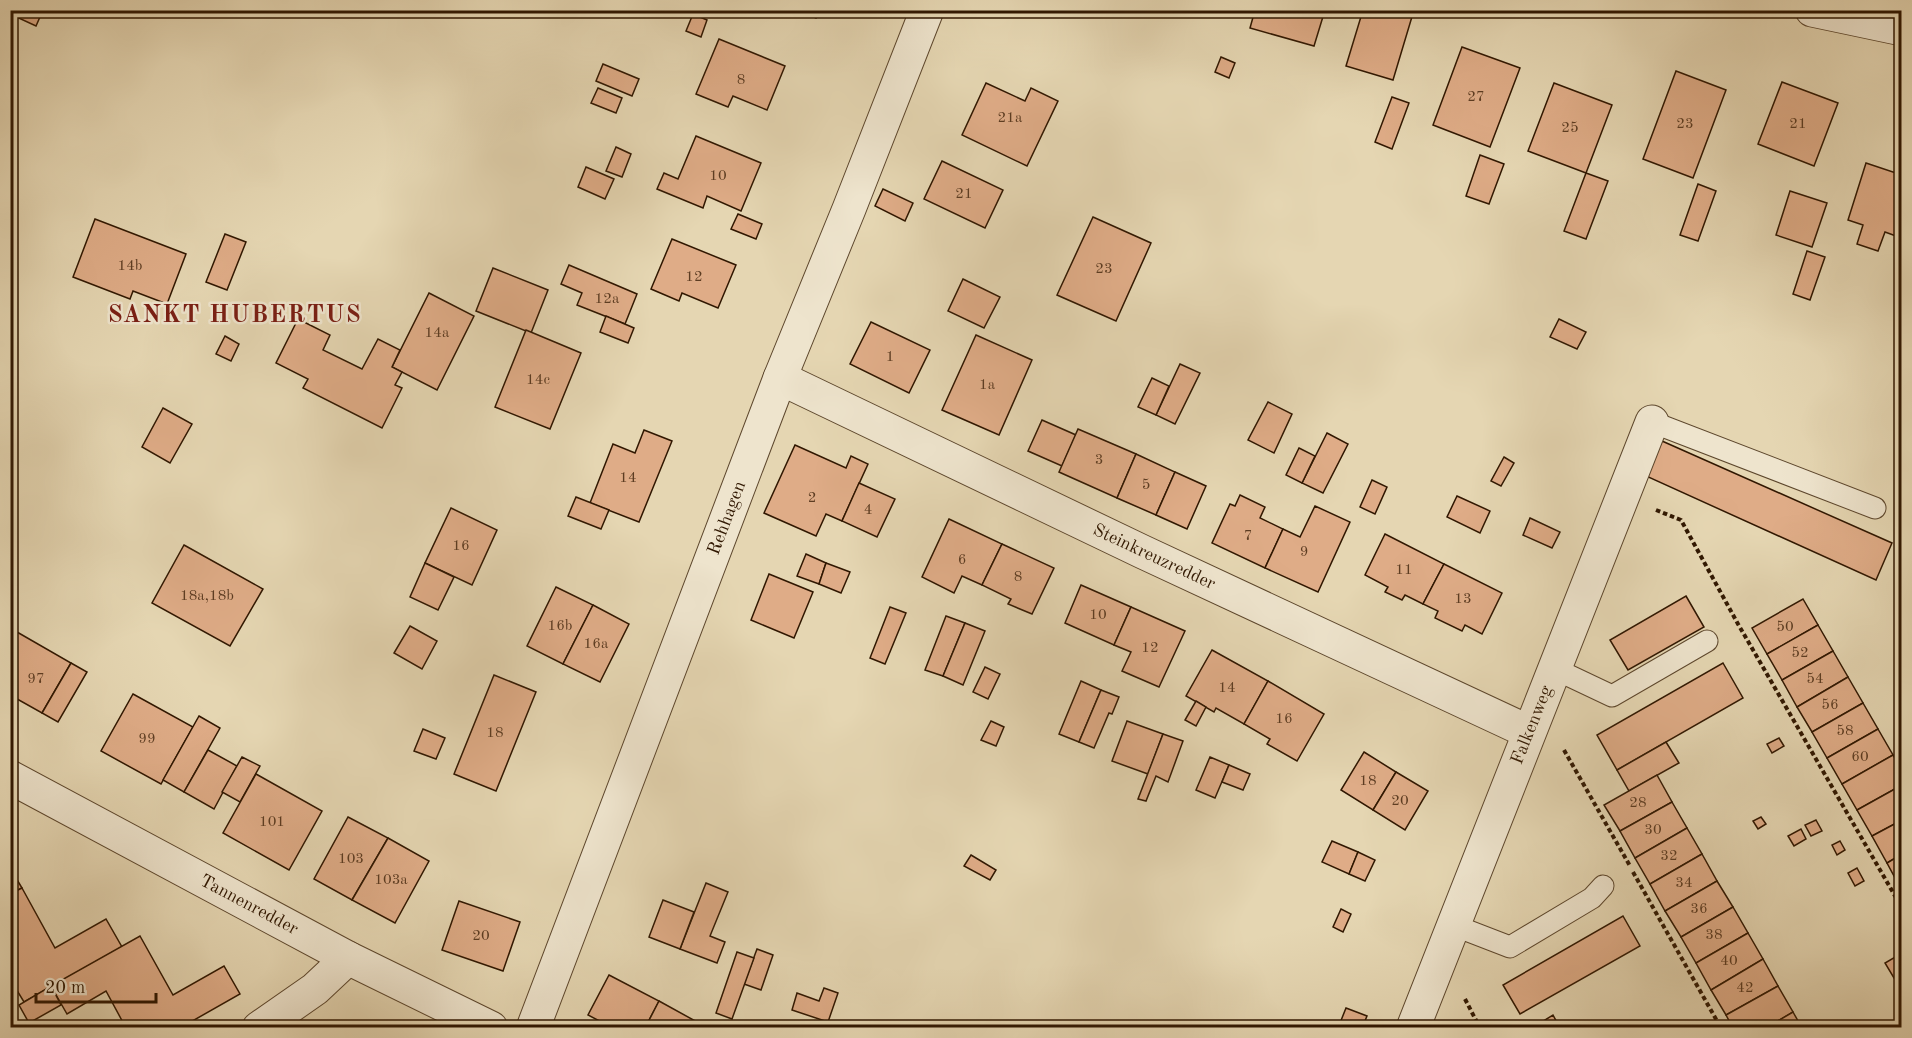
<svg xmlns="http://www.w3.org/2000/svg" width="1912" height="1038" font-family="'Old Standard TT',serif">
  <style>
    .building { fill: #dfac87; stroke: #301701; stroke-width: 1.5 }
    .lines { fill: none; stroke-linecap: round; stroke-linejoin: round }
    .service-casing { stroke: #5d472d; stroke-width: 23 }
    .minor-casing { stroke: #5d472d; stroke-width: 35 }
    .path { stroke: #301701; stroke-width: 4; stroke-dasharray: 4.5 3; stroke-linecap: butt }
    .service { stroke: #eee4cd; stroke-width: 21 }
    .minor { stroke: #eee4cd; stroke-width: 33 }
    .labels { text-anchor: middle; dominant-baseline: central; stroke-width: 5; stroke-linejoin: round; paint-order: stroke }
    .number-label { font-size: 15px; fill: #5c3c22 }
    .street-label { font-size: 18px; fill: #301701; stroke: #eee4cd }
    .district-label { font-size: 24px; font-weight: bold; letter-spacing: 1.5px; fill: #7a1f14; stroke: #eee4cd }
  </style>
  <rect width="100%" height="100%" fill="#e5d6b2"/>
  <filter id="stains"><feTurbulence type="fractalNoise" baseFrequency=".00333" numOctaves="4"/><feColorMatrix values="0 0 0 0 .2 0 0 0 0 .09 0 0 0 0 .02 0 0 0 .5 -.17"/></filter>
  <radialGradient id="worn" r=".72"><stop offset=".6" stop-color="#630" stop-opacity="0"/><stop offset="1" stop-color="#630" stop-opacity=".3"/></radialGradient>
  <!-- building -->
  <g class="building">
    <path d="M10 10H43L36 26 10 14Z"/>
    <path d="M797 10H819L816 18Z"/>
    <path d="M1255 10H1325L1314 46 1250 28Z"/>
    <path d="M1325 10H1345L1343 17 1325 12Z"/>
    <path d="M1363 10H1414L1393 80 1346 66Z"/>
    <path d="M693 14 707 20 701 37 686 31Z"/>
    <path d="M719 39 785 66 767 110 733 96 728 107 696 94Z"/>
    <path d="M1462 47 1520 68 1490 147 1433 125Z"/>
    <path d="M1221 57 1235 63 1229 78 1215 72Z"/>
    <path d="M603 64 639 79 632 96 596 81Z"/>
    <path d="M1676 71 1726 90 1693 178 1643 159Z"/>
    <path d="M1782 82 1838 103 1814 166 1758 144Z"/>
    <path d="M986 83 1025 101 1031 88 1058 101 1027 166 962 135Z"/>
    <path d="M1554 83 1612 105 1586 173 1528 151Z"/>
    <path d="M598 88 622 98 616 113 591 103Z"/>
    <path d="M1392 97 1409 103 1392 149 1375 142Z"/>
    <path d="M696 136 761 163 741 211 707 196 703 208 657 189 664 173 678 179Z"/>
    <path d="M616 147 631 154 622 177 606 171Z"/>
    <path d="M1480 155 1504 164 1489 204 1466 196Z"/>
    <path d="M942 161 1003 190 985 228 924 199Z"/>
    <path d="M1866 163 1902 175V220L1896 236 1885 232 1878 251 1857 244 1863 225 1848 220Z"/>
    <path d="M586 167 614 179 605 199 578 187Z"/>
    <path d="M1586 173 1608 181 1586 239 1564 231Z"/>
    <path d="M1698 184 1716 191 1698 241 1680 235Z"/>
    <path d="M883 189 913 203 905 221 875 206Z"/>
    <path d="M1790 191 1827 203 1812 247 1776 235Z"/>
    <path d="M738 214 762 224 756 239 731 229Z"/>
    <path d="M1093 217 1151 243 1116 321 1057 295Z"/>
    <path d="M95 219 186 254 167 304 133 291 130 299 73 277Z"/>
    <path d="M225 234 246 242 227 290 206 282Z"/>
    <path d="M672 239 736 265 718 308 682 293 679 301 651 289Z"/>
    <path d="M1807 251 1825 257 1810 300 1793 294Z"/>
    <path d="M569 265 637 294 625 324 577 305 582 293 561 284Z"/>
    <path d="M493 268 548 290 531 333 476 311Z"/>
    <path d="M963 279 1000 297 984 328 948 311Z"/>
    <path d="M429 293 474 316 437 390 392 367Z"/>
    <path d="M606 316 634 328 628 343 600 332Z"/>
    <path d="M298 319 330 335 323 350 362 369 378 339 400 350 392 367 402 372 395 385 402 388 382 428 303 388 308 379 276 363Z"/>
    <path d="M1559 319 1586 332 1577 349 1550 337Z"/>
    <path d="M871 322 930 350 909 393 850 364Z"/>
    <path d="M526 330 581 353 550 429 495 407Z"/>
    <path d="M976 335 1032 360 999 435 942 410Z"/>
    <path d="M225 336 239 344 231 361 216 354Z"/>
    <path d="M1180 364 1200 373 1175 424 1156 415Z"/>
    <path d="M1152 378 1169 386 1156 415 1138 407Z"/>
    <path d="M1268 402 1292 414 1274 453 1248 440Z"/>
    <path d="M163 408 192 424 170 463 142 447Z"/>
    <path d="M1042 420 1076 435 1062 466 1028 451Z"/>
    <path d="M1078 429 1136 454 1117 498 1059 472Z"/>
    <path d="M644 430 672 441 639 522 590 503 613 444 635 453Z"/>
    <path d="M1327 433 1348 444 1323 493 1302 483Z"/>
    <path d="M1662 441 1892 543 1876 580 1646 476Z"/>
    <path d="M795 445 846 468 851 456 868 464 842 521 826 514 816 536 764 513Z"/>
    <path d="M1299 448 1315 456 1302 483 1286 475Z"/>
    <path d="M1136 454 1175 472 1156 515 1117 498Z"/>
    <path d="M1504 457 1514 463 1501 486 1491 481Z"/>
    <path d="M1175 472 1206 486 1187 529 1156 515Z"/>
    <path d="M1372 480 1387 487 1375 514 1360 507Z"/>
    <path d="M859 483 895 499 877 537 842 521Z"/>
    <path d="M1240 495 1265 507 1260 518 1283 529 1265 568 1212 543 1230 504 1235 506Z"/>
    <path d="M1457 496 1490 511 1480 533 1447 517Z"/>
    <path d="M576 497 609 510 601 529 568 516Z"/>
    <path d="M1315 506 1350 522 1318 592 1265 568 1283 529 1300 537Z"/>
    <path d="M451 508 497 530 472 585 425 563Z"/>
    <path d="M1530 518 1560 532 1552 548 1523 535Z"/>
    <path d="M949 519 1002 544 982 585 962 576 954 593 922 577Z"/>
    <path d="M1385 534 1444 564 1423 604 1405 595 1402 600 1385 592 1388 587 1365 575Z"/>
    <path d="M1002 544 1054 568 1032 614 1008 604 1011 599 982 585Z"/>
    <path d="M184 545 263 589 230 646 152 603Z"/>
    <path d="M806 554 826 563 819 584 797 576Z"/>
    <path d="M425 563 454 577 438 610 410 597Z"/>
    <path d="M826 563 850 572 841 593 819 584Z"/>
    <path d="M1444 564 1502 593 1482 634 1465 625 1462 631 1435 618 1438 611 1423 604Z"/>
    <path d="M769 574 813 592 794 638 751 620Z"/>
    <path d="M1081 585 1131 607 1114 645 1065 623Z"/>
    <path d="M556 587 593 605 563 664 527 646Z"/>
    <path d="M1686 596 1704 627 1628 670 1610 640Z"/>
    <path d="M1803 599 1818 625 1767 654 1752 628Z"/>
    <path d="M593 605 629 624 600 682 563 664Z"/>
    <path d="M890 607 906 613 885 664 870 658Z"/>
    <path d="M1131 607 1185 631 1159 687 1122 671 1131 652 1114 645Z"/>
    <path d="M946 616 965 623 943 676 925 670Z"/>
    <path d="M965 623 985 631 963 685 943 676Z"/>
    <path d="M1818 625 1833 651 1782 680 1767 654Z"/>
    <path d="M410 626 437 641 422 669 394 653Z"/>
    <path d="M17 632 71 663 42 713 10 695V643Z"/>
    <path d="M1212 650 1268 681 1244 724 1216 708 1214 712 1186 696Z"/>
    <path d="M1833 651 1848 677 1797 707 1782 680Z"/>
    <path d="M71 663 87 672 58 722 42 713Z"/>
    <path d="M1723 663 1743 698 1617 770 1597 735Z"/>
    <path d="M985 667 1000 674 988 699 973 692Z"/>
    <path d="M494 675 536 692 496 791 454 774Z"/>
    <path d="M1848 677 1863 703 1812 732 1797 707Z"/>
    <path d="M1081 681 1101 690 1079 742 1059 734Z"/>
    <path d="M1268 681 1324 714 1297 761 1267 744 1270 739 1244 724Z"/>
    <path d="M1101 690 1119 697 1112 714 1109 713 1094 748 1079 742Z"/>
    <path d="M133 694 193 727 161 784 101 751Z"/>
    <path d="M1196 701 1206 707 1196 726 1185 720Z"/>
    <path d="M1863 703 1878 729 1827 758 1812 732Z"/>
    <path d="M199 716 220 728 184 792 163 780Z"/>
    <path d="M991 721 1004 727 996 746 981 740Z"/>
    <path d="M1127 721 1163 734 1148 774 1112 761Z"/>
    <path d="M423 729 445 738 436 759 414 751Z"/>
    <path d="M1878 729 1893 755 1842 784 1827 758Z"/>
    <path d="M1163 734 1183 741 1168 782 1156 776 1146 801 1138 799Z"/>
    <path d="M1779 738 1784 746 1772 753 1767 744Z"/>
    <path d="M1666 742 1679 763 1629 791 1617 770Z"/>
    <path d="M208 750 237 766 214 809 184 792Z"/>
    <path d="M1364 752 1396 772 1373 810 1341 790Z"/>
    <path d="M1893 755 1902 770V785L1857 810 1842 784Z"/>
    <path d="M242 757 260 766 240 802 222 792Z"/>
    <path d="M1210 757 1229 765 1215 798 1196 790Z"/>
    <path d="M1229 765 1250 774 1243 790 1222 782Z"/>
    <path d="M1396 772 1428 791 1405 830 1373 810Z"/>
    <path d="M256 774 322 811 289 870 223 833Z"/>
    <path d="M1657 775 1672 802 1620 831 1604 805Z"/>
    <path d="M1902 785V820L1872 836 1857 810Z"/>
    <path d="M1672 802 1687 828 1635 858 1620 831Z"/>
    <path d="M348 817 388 838 352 900 314 879Z"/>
    <path d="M1761 817 1766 824 1758 829 1753 821Z"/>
    <path d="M1816 820 1822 831 1811 836 1805 825Z"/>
    <path d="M1902 820V854L1887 863 1872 836Z"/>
    <path d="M1687 828 1702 854 1650 884 1635 858Z"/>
    <path d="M1801 829 1806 839 1794 846 1788 836Z"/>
    <path d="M388 838 429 861 395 923 352 900Z"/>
    <path d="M1332 841 1358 852 1349 874 1322 862Z"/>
    <path d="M1840 841 1845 850 1837 855 1832 845Z"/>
    <path d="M1358 852 1375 860 1365 881 1349 874Z"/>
    <path d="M1702 854 1717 881 1665 911 1650 884Z"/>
    <path d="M1902 854V889H1901L1887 863Z"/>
    <path d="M971 855 996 870 990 880 964 866Z"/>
    <path d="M10 868 22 888 10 894Z"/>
    <path d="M1857 868 1864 881 1855 886 1848 873Z"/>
    <path d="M1717 881 1733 907 1681 937 1665 911Z"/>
    <path d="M706 883 728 892 710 936 725 942 717 963 680 949Z"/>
    <path d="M22 888 55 948 106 919 122 947 24 1002 10 979V894Z"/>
    <path d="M663 900 694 912 680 949 649 937Z"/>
    <path d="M459 901 520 922 503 971 442 950Z"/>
    <path d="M1733 907 1748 933 1696 963 1681 937Z"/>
    <path d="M1341 909 1351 914 1343 932 1333 927Z"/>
    <path d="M1623 916 1640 946 1520 1014 1503 985Z"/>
    <path d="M1748 933 1763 959 1711 990 1696 963Z"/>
    <path d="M140 936 173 995 224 966 240 994 180 1028H126L106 991 67 1014 51 986Z"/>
    <path d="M757 949 773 955 761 990 744 984Z"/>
    <path d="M737 952 754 958 732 1019 716 1013Z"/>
    <path d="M1902 953V974L1894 978 1885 963Z"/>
    <path d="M1763 959 1778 986 1726 1015 1711 990Z"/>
    <path d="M609 975 659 1001 645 1028H613L588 1015Z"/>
    <path d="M51 986 61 1005 29 1023 19 1005Z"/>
    <path d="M1778 986 1793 1012 1766 1028H1733L1726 1015Z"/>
    <path d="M824 988 838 993 828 1022 792 1010 797 993 819 1001Z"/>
    <path d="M659 1001 708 1028H645Z"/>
    <path d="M1346 1008 1367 1016 1362 1028H1338Z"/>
    <path d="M1793 1012 1802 1028H1766Z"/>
    <path d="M1553 1015 1560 1028H1532Z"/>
  </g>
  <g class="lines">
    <!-- service casing -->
    <g class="service-casing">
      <g id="service">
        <path d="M1652 422 1875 508"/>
        <path d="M1555 669 1612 696 1707 641"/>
        <path d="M1453 925 1510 947 1592 898 1603 886"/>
      </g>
    </g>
    <!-- minor casing -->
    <g class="minor-casing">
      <g id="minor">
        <path d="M1812 10 1902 29"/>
        <path d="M780 378 1143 552 1529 732"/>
        <path d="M10 777 348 958 491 1028"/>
        <path d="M259 1028 315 989 348 958"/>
        <path d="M533 1028 780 378 849 209 927 10"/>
        <path d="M1413 1028 1652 422"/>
      </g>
    </g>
    <!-- path -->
    <g class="path">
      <path d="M1656 510 1681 520 1738 624 1902 908"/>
      <path d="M1564 750 1630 866"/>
      <path d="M1633 872 1721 1028"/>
      <path d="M1465 999 1480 1028"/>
    </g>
    <!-- service -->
    <use href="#service" class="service"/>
    <!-- minor -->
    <use href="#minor" class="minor"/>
  </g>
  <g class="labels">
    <!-- number labels -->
    <g class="number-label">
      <text x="741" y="80">8</text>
      <text x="1476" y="97">27</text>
      <text x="1010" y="118">21a</text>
      <text x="1685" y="124">23</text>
      <text x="1798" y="124">21</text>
      <text x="1570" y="128">25</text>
      <text x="718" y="176">10</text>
      <text x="964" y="194">21</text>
      <text x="130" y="266">14b</text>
      <text x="1104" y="269">23</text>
      <text x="694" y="277">12</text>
      <text x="607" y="299">12a</text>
      <text x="437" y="333">14a</text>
      <text x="890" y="357">1</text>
      <text x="538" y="380">14c</text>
      <text x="987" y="385">1a</text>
      <text x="1099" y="460">3</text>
      <text x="628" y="478">14</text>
      <text x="1146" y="485">5</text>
      <text x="812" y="498">2</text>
      <text x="868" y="510">4</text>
      <text x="1248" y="536">7</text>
      <text x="461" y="546">16</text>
      <text x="1304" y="552">9</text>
      <text x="962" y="560">6</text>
      <text x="1404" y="570">11</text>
      <text x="1018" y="577">8</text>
      <text x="207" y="596">18a,18b</text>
      <text x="1463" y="599">13</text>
      <text x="1098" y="615">10</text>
      <text x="560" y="626">16b</text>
      <text x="1785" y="627">50</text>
      <text x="596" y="644">16a</text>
      <text x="1150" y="648">12</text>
      <text x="1800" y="653">52</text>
      <text x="36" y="679">97</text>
      <text x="1815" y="679">54</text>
      <text x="1227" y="688">14</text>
      <text x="1830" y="705">56</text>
      <text x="1284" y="719">16</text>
      <text x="1845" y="731">58</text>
      <text x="495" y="733">18</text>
      <text x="147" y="739">99</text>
      <text x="1860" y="757">60</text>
      <text x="1368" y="781">18</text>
      <text x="1400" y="801">20</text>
      <text x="1638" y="803">28</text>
      <text x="272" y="822">101</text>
      <text x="1653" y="830">30</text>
      <text x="1669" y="856">32</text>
      <text x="351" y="859">103</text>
      <text x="391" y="880">103a</text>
      <text x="1684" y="883">34</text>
      <text x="1699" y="909">36</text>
      <text x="1714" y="935">38</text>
      <text x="481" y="936">20</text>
      <text x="1729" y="961">40</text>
      <text x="1745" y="988">42</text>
    </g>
    <!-- street labels -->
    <g class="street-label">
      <text transform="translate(727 518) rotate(-69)">Rehhagen</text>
      <text transform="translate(1154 557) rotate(25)">Steinkreuzredder</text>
      <text transform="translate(1532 725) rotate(-68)">Falkenweg</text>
      <text transform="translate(249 905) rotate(28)">Tannenredder</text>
    </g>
    <!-- district labels -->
    <g class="district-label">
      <text x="235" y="316">SANKT HUBERTUS</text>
    </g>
  </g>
  <!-- margin -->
  <rect width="1912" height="1038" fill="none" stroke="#e5d6b2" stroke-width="36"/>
  <rect x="12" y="12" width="1888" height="1014" fill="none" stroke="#301701" stroke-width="3"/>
  <rect x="18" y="18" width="1876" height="1002" fill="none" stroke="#301701" stroke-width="1.5"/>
  <!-- scale -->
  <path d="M36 993v9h120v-9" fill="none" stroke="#301701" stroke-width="3"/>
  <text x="45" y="993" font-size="18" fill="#301701" stroke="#eee4cd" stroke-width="4.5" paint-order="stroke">20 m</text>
  <rect width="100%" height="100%" filter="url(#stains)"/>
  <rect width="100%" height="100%" fill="url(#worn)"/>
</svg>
